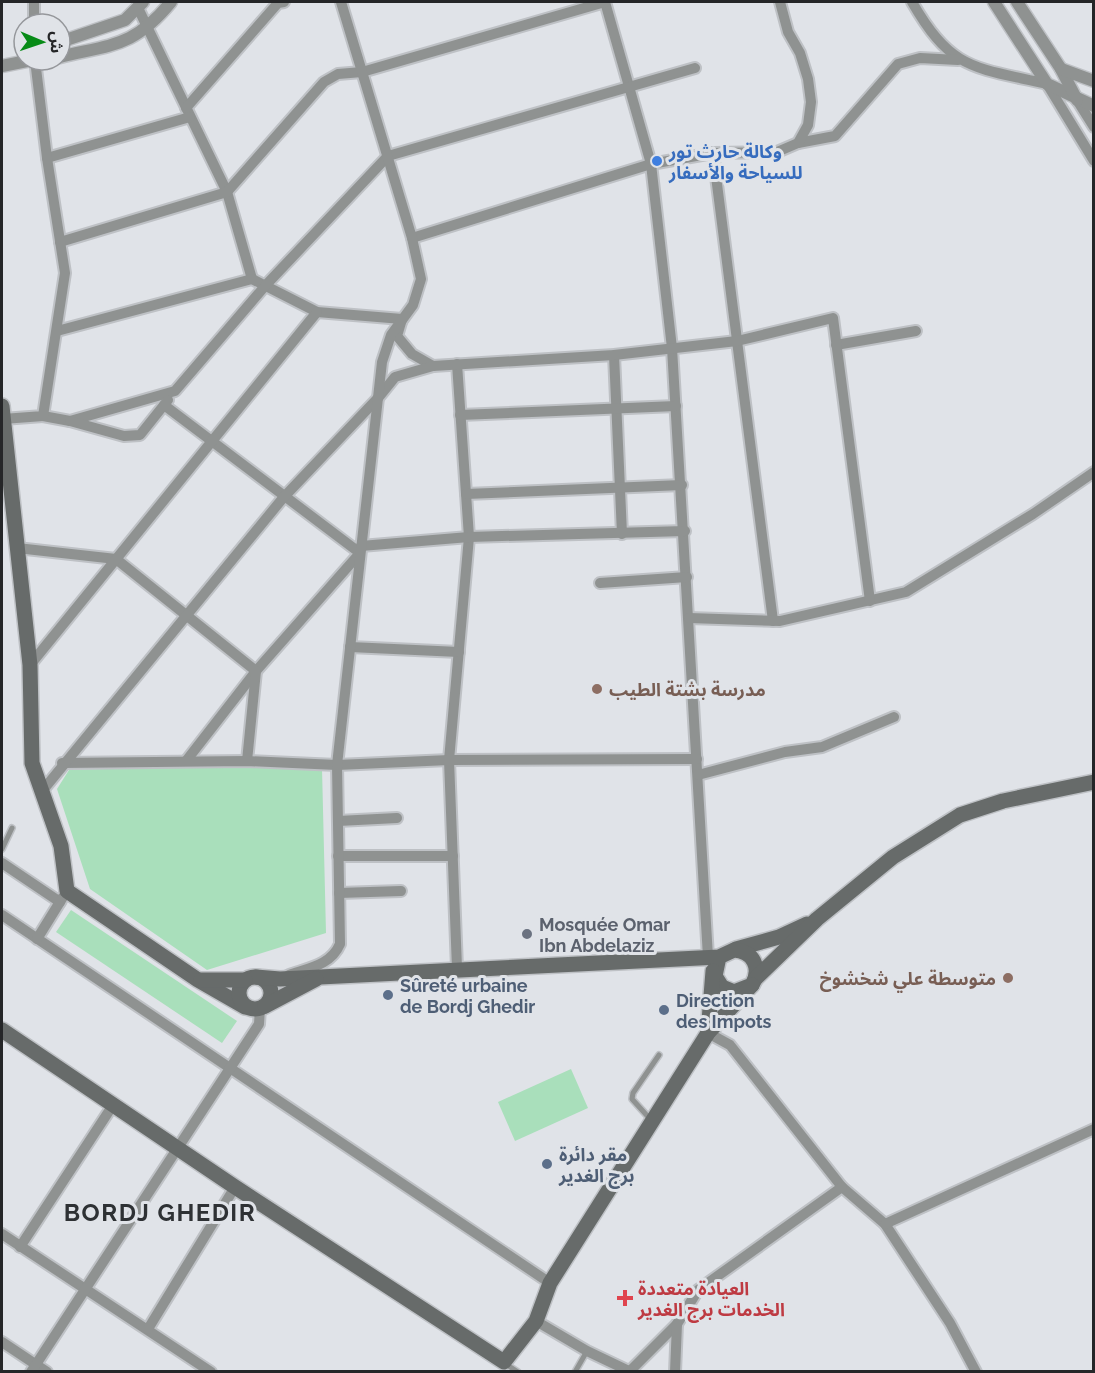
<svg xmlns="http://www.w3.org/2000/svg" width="1095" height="1373" font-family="Raleway,'Noto Sans Arabic',sans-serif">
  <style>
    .green { fill: #a9dfbb }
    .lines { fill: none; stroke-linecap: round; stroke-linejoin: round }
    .service-casing { stroke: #bec1c5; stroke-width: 8 }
    .minor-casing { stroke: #bec1c5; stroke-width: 14 }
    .tertiary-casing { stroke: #bec1c5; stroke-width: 15 }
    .secondary-casing { stroke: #bec1c5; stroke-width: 18 }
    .service { stroke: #8f9291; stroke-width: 5 }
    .minor { stroke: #8f9291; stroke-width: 10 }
    .tertiary { stroke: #8f9291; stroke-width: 12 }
    .secondary { stroke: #676b6a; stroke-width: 15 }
    .shop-dot { fill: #3f7fe0; stroke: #e0e3e8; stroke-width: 2 }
    .education-dot { fill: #8d6e63; stroke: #e0e3e8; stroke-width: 2 }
    .worship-dot { fill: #6b7280; stroke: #e0e3e8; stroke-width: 2 }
    .service-dot { fill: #5c6f8a; stroke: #e0e3e8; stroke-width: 2 }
    .health-dot { fill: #e0444e; stroke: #e0e3e8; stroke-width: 2 }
    .labels { text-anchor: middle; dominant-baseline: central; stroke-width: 6; stroke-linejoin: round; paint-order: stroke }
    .shop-label { font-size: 18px; font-weight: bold; fill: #366cbe; stroke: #e0e3e8; text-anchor: start }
    .education-label { font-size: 18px; font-weight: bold; fill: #785e54; stroke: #e0e3e8; text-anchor: start }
    .worship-label { font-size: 18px; font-weight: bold; fill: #5b616d; stroke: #e0e3e8; text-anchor: start }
    .service-label { font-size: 18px; font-weight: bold; fill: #4e5e75; stroke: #e0e3e8; text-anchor: start }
    .health-label { font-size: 18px; font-weight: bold; fill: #be3a42; stroke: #e0e3e8; text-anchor: start }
    .district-label { font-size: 24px; font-weight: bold; letter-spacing: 1.5px; fill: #2e3134; stroke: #e0e3e8 }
  </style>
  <rect width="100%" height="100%" fill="#e0e3e8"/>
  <!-- green -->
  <g class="green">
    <path d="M251 765 274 768H322L326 933 207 970 90 889 57 789 69 770Z"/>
    <path d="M71 910 237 1021 222 1043 56 932Z"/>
    <path d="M571 1069 588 1108 515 1141 498 1102Z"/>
  </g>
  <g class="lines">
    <!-- service casing -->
    <g class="service-casing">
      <g id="service">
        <path d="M2 849 12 828"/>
        <path d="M651 1120 632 1099 633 1093 659 1055"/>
        <path d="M504 1363 518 1372"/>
        <path d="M575 1372 587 1351"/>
      </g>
    </g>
    <!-- minor casing -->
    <g class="minor-casing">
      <g id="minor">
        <path d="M34 2V24"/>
        <path d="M605 2 651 164 672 348 708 957"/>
        <path d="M912 2C952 71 973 67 1047 84L1094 161"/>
        <path d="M138 8 227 192 252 279"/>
        <path d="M1077 100 1094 127"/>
        <path d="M186 108 278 3 284 2"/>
        <path d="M798 143 835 136 898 64 920 58 958 60"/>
        <path d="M713 153 737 340"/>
        <path d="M47 158 190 117"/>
        <path d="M412 238 651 164 713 153 777 152 798 143 808 125 811 102 808 79 800 53 788 32 780 2"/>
        <path d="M60 242 227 192 324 82 338 74 362 72 605 2"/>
        <path d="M57 331 252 279 317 312 402 319 397 336 412 354 433 366"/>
        <path d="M737 341 773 621"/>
        <path d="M836 345 916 331"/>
        <path d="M614 355 622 534"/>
        <path d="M457 364 469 537 449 760 457 968"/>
        <path d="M164 405 360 553 256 671 186 761"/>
        <path d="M460 415 676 406"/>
        <path d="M43 416 70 421 175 391 265 286 388 156 695 68"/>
        <path d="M3 419 43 416 65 273 47 158 35 60"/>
        <path d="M70 421 124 436 140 435 168 400"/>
        <path d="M466 494 682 485"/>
        <path d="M361 546 469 537 685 531"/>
        <path d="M17 548 116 559 256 671 247 761"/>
        <path d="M600 583 687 577"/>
        <path d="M689 618 780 621 906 592 1033 514 1094 472"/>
        <path d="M350 647 459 652"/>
        <path d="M30 665 317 312"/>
        <path d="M62 763 247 761 337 765 449 760 697 759"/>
        <path d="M698 775 785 752 822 747 894 717"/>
        <path d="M43 790 283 498 378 398 395 377 433 366 614 355 737 341 833 318 870 601"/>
        <path d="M338 821 397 818"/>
        <path d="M338 856H453"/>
        <path d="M2 863 60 902"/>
        <path d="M339 893 401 891"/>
        <path d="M2 915 550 1283"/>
        <path d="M37 939 63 897"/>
        <path d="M289 975C309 968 331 965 340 944L337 765 382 362 391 335 413 305 421 279 412 238 341 2"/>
        <path d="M708 1033 730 1045 842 1187 885 1224 950 1323 976 1372"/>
        <path d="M885 1224 1094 1129"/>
        <path d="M2 1234 211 1372"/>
        <path d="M20 1247 113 1105"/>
        <path d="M536 1321 587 1351 631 1372"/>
        <path d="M148 1329 235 1187"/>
        <path d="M2 1342 47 1372"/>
        <path d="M630 1371 677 1324 698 1290 842 1187"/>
        <path d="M31 1372 259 1024 260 1008"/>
        <path d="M675 1372 677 1324"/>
      </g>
    </g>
    <!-- tertiary casing -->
    <g class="tertiary-casing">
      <g id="tertiary">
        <path d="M994 2 1047 84 1094 106"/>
        <path d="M1017 2 1061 69 1077 100"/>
        <path d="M60 42 125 20 143 2"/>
        <path d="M60 57C113 44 134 47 171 2"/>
        <path d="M37 60H50"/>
        <path d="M2 66 32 60"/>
        <path d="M1061 69 1094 81"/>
      </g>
    </g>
    <!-- secondary casing -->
    <g class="secondary-casing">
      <g id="secondary">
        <path d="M2 406 30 665 32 763 61 846 67 891 198 980 245 1007"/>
        <path d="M736 949 779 937 807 924"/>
        <circle cx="255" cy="993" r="16"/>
        <path d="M256 977 280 979 719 957 734 950C753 951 762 968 752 985L734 992 722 987 715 976 719 957"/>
        <path d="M755 979 817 919 893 857 960 815 1003 801 1094 782"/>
        <path d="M201 980H245"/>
        <path d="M265 1006 316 979"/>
        <path d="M2 1030 235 1187 504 1362 536 1321 550 1283 708 1033 752 985"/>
        <path d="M708 1033 713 971"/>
      </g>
    </g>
    <!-- service -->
    <use href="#service" class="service"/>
    <!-- minor -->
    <use href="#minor" class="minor"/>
    <!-- tertiary -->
    <use href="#tertiary" class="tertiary"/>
    <!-- secondary -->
    <use href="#secondary" class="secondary"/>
  </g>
  <!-- markers -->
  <circle class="shop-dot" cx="657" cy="161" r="6"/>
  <g class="education-dot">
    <circle cx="597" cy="689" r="6"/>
    <circle cx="1008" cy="978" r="6"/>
  </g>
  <circle class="worship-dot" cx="527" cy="934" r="6"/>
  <g class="service-dot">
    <circle cx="388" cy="995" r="6"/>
    <circle cx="664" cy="1010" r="6"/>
    <circle cx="547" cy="1164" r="6"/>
  </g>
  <path class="health-dot" d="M622 1289h6v6h6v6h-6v6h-6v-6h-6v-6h6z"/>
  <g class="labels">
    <!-- shop labels -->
    <g class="shop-label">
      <text x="669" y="151">وكالة حارث تور<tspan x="669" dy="21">للسياحة والأسفار</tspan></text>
    </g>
    <!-- education labels -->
    <g class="education-label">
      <text x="609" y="689">مدرسة بشتة الطيب</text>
      <text x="996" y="978" text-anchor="end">متوسطة علي شخشوخ</text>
    </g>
    <!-- worship labels -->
    <g class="worship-label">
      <text x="539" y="924">Mosquée Omar<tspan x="539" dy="21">Ibn Abdelaziz</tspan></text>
    </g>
    <!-- service labels -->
    <g class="service-label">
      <text x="400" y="985">Sûreté urbaine<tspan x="400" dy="21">de Bordj Ghedir</tspan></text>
      <text x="676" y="1000">Direction<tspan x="676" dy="21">des Impots</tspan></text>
      <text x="559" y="1154">مقر دائرة<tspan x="559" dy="21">برج الغدير</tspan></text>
    </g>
    <!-- health labels -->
    <g class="health-label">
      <text x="638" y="1288">العيادة متعددة<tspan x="638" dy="21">الخدمات برج الغدير</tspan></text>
    </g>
    <!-- district labels -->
    <g class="district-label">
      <text x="160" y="1212">BORDJ GHEDIR</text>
    </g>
  </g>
  <!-- border -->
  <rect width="1095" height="1373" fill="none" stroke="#252628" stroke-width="6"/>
  <!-- north arrow -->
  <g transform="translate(42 42) rotate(92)"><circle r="28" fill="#e0e3e8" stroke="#95979b" stroke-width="1.5"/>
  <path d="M0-4.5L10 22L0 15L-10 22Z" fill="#078b17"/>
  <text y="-9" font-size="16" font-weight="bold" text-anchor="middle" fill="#252628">ش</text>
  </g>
</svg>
